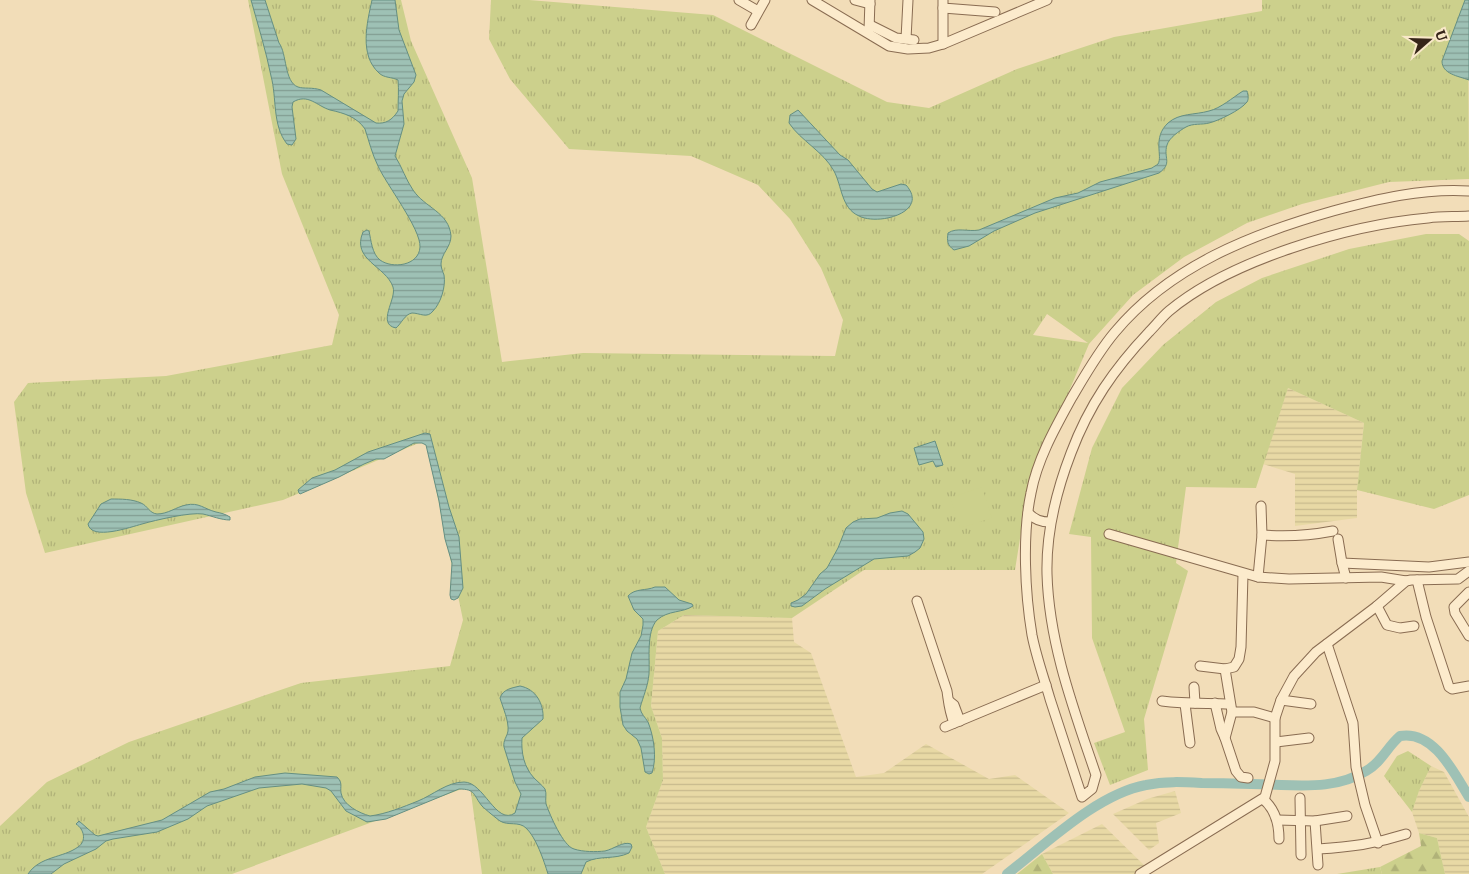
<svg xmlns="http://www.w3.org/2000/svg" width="1469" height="874" font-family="Literata,serif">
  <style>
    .farmland { fill: url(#farmland-rules) }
    .grass { fill: url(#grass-tufts); fill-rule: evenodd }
    .forest { fill: url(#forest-firs) }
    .pitch { fill: #ccd08c }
    .water { fill: url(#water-rules); stroke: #658f82 }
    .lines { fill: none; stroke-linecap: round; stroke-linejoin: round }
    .river { stroke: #9ec1b5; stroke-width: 10 }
    .minor-casing { stroke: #896c52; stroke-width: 11 }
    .minor { stroke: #fcebcc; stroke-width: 9 }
  </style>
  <defs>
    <pattern id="farmland-rules" width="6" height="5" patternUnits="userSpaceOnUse" patternTransform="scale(1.25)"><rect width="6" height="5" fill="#e8d9a5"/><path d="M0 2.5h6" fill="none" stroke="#c8ba8d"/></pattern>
    <pattern id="grass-tufts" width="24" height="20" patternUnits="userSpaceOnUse" patternTransform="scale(1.25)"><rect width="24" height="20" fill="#ccd08c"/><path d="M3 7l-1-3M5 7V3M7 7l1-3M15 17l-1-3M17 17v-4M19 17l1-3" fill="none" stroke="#b0b278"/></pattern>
    <pattern id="forest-firs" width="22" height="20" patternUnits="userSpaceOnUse" patternTransform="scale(1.25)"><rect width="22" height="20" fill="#ccd08c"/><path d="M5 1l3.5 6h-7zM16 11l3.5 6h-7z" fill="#b0b278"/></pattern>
    <pattern id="water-rules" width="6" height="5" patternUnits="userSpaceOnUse" patternTransform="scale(1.25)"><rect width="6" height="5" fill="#9ec1b5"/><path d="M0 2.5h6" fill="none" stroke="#829d92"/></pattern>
  </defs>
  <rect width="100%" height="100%" fill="#f2ddb8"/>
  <!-- farmland -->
  <g class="farmland">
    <path d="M1288 388 1364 423 1357 490V518L1295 526V474L1263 464Z"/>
    <path d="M684 615 792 618 794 642 811 653 856 777 884 773 926 744 989 779 1015 775 1069 813 982 874H665L646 827 663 780 662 738 651 706 658 631Z"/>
    <path d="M1431 766 1444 772 1469 817V874H1445L1437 838 1419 833 1412 812 1419 791Z"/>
    <path d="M1175 791 1181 813 1156 823 1159 843 1149 850 1113 814 1147 799Z"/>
    <path d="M1102 824 1148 869 1138 874H1053L1042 854Z"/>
  </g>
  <!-- grass -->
  <g class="grass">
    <path d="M248 0H401L411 41 472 178 502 362 583 353 835 356 843 320 821 268 790 219 758 185 691 156 569 149 510 79 489 39 491 0H529L713 15 887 102 929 108 1017 69 1114 37 1262 11V0H1468L1469 179 1389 182 1302 204 1247 223 1184 257 1133 295 1089 344 1028 488 1015 570H864L792 618 684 615 658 631 651 706 662 738 663 780 646 827 665 874H482L470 786 232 874H0V826L47 782 129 742 301 683 450 666 463 620 426 440 283 500 45 553 26 493 14 402 28 383 166 376 332 345 339 315 282 174ZM1047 314 1088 343 1033 335Z"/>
    <path d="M1426 234H1459L1469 241V495L1434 509 1357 490 1364 423 1288 388 1256 488 1186 487 1176 563 1188 571 1144 719 1148 770 1110 785 1094 743 1125 732 1092 638 1091 537 1069 534 1092 448 1122 388 1163 345 1216 302 1262 278 1349 249Z"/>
    <path d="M1408 751 1431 766 1419 791 1412 812 1384 776 1397 756Z"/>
    <path d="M1380 867 1382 874H1337Z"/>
  </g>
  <!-- forest -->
  <g class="forest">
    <path d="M1419 833 1437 838 1445 874H1382L1380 867 1421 846Z"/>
    <path d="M1042 854 1053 874H1017Z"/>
  </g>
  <!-- pitch -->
  <path class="pitch" d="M982 487 992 518 960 528 950 498Z"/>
  <!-- water -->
  <g class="water">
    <path d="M251 0H265L279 43C287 53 284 82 298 87 304 89 312 87 321 90L376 123C386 124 392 120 398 111 398 101 399 90 398 80 392 77 384 78 379 73 359 55 367 23 372 0H395L399 30 416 75 414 82 404 94 402 101 404 124 395 156C402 167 406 180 413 190 425 208 449 212 451 236 451 247 441 254 441 264 441 268 443 272 444 275 446 286 441 303 433 311 427 319 420 313 412 313 405 314 401 324 396 328 376 324 397 299 393 287 386 266 351 260 363 232L367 230 369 231C371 240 372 254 380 260 392 269 419 266 420 247 421 229 386 184 378 166 372 154 369 141 365 129 357 117 344 113 330 110 317 106 308 93 293 102L292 107 296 139 292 145 287 144C272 125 277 98 271 76 266 51 258 25 251 0Z"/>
    <path d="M1465 0H1469V80C1458 76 1442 74 1442 61Z"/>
    <path d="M1243 91H1247C1248 95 1249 99 1247 102 1241 110 1218 121 1209 123 1202 125 1193 123 1186 127 1179 131 1169 138 1167 145 1163 158 1173 163 1159 173L1035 213 994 231 969 246 954 250C947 245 947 241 948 233 957 227 968 232 979 230L1055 198 1078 193 1100 182 1152 168C1153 167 1157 165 1158 164 1163 156 1152 138 1168 123 1179 113 1195 115 1209 111 1221 108 1232 98 1243 91Z"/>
    <path d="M798 110 840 155 848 160 872 189 877 192 901 184 906 185C930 212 879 226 859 216 841 208 842 186 834 171 823 151 801 141 789 123L790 115Z"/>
    <path d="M425 433 430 434 449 507 459 537 463 588 458 598 454 600 451 599 450 595 452 563 445 539 439 501 426 445 422 443H414L384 459H376L364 464 339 477 300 494 299 493 298 490 312 478 335 470 368 452Z"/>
    <path d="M935 441 943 465 936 467 933 461 919 465 914 448Z"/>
    <path d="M111 499C121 499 132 499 141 503 148 506 149 513 157 514 168 514 176 507 186 505 199 502 204 509 216 512 221 513 225 514 230 517V520C221 520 212 516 203 514 190 512 156 520 142 524 131 527 91 541 88 524L101 504Z"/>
    <path d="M902 511 908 514 923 532 924 539 920 548 915 552 908 556 874 559 825 589 802 606 795 607 791 606V603L798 600 806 594 820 574 827 568 838 548 846 528 853 522 860 519 877 518 890 513Z"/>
    <path d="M655 587H665L679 600 692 604 693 606C683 613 668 610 657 620 646 632 650 659 649 674 648 686 643 697 640 708 641 714 645 717 648 722 654 737 657 758 652 773L649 774 645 772 641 748 637 739 627 731 623 725 620 707V692L626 679 632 653 641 636 643 625V619L634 610 628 596C635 588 646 591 655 587Z"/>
    <path d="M520 686C536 689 544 704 543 719L522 738C521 753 524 767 534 778 538 782 542 785 545 789 547 794 545 799 546 804 550 815 563 846 574 849 583 852 596 852 605 851 614 849 623 841 631 844L632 847 629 853C614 860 600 855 586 862L581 874H548C544 861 536 837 526 828 519 821 508 826 500 821 496 818 486 810 482 806 473 795 476 789 459 789L386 819 367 822 346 811 331 791 326 788 302 784 259 788 207 806 188 819 157 832 113 839 106 841 96 849 64 864 51 874H28C40 856 63 858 78 847 87 841 84 829 76 824L79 821 95 835 98 836 162 820 210 792 224 789 255 777 285 773 337 777C343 783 340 786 341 793 343 805 359 813 370 816 386 814 403 807 418 801 433 795 447 782 464 782 484 782 496 826 515 813L521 794 515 782 504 747C503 740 507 737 508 731 509 721 503 708 500 698 503 689 512 688 520 686Z"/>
  </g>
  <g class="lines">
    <!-- river -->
    <path class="river" d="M1007 874C1046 844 1097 794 1146 785 1165 781 1183 782 1202 783 1229 783 1255 784 1281 785 1311 786 1340 787 1366 771 1381 763 1387 747 1400 736 1434 730 1454 773 1469 797"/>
    <!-- minor casing -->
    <g class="minor-casing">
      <g id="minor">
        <path d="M739 0 758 11"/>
        <path d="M812 0 889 46 908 49 929 48 943 44 1047 0"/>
        <path d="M855 0 870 4"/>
        <path d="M943 0V8L995 12"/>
        <path d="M943 8V44"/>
        <path d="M751 25 765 0"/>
        <path d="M870 25 896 38 914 40"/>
        <path d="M869 30 870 0"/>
        <path d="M906 39 908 0"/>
        <path d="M1469 191C1423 188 1377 199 1333 211 1252 234 1170 266 1115 332 1098 352 1084 377 1071 399 1055 428 1037 460 1031 493 1022 535 1025 593 1032 635 1036 656 1044 678 1050 699 1061 732 1071 764 1082 797L1092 789 1096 775C1074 710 1049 644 1047 574 1046 532 1056 492 1071 453 1089 405 1114 369 1149 332 1156 325 1162 317 1169 311 1230 260 1349 225 1428 218 1441 216 1455 217 1469 216"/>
        <path d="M1028 513C1035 520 1041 522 1050 522"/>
        <path d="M1109 534 1258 577 1289 579 1381 577 1406 581"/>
        <path d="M1262 535C1288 537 1307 536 1333 531"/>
        <path d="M1338 539 1342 563 1346 578"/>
        <path d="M1342 563 1429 567 1469 562"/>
        <path d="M1258 577 1262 535 1261 506"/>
        <path d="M1417 580 1426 617 1449 687 1452 689 1469 686"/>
        <path d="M1469 592 1454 607 1455 613 1469 636"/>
        <path d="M917 601 947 691C949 705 949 710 954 723"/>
        <path d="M1377 606 1387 625 1400 628 1414 626"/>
        <path d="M1327 644 1353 723 1356 767 1365 805 1378 843"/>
        <path d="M1200 666 1225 669 1234 667 1239 659 1241 647 1243 574"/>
        <path d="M1225 669 1232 712 1225 738 1236 771 1241 777 1248 778"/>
        <path d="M1194 687 1195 703"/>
        <path d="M1281 700 1311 704"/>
        <path d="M949 701 954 705 960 721"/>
        <path d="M1162 701C1185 704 1207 703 1230 704"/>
        <path d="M1215 703 1221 729 1225 738"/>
        <path d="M1185 704 1190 743"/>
        <path d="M1232 712H1254L1275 718"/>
        <path d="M945 727 1046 685"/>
        <path d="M1276 742 1309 738"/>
        <path d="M1300 798 1301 855"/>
        <path d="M1263 799C1275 809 1279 824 1279 839"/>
        <path d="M1277 820 1315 821 1347 816"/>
        <path d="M1315 821 1318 865"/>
        <path d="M1318 849C1350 847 1375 844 1406 834"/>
        <path d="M1140 874 1265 797 1275 761V718L1281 700 1294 676 1316 652 1377 606 1406 581 1411 580 1458 579 1469 571"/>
      </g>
    </g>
    <!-- minor -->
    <use href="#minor" class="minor"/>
  </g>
  <!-- north arrow -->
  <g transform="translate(1429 40) rotate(70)" stroke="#f8e8c8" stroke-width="4" paint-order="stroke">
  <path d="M0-4L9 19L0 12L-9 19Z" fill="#362519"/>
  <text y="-8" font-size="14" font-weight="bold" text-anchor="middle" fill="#362519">U</text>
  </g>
</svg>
